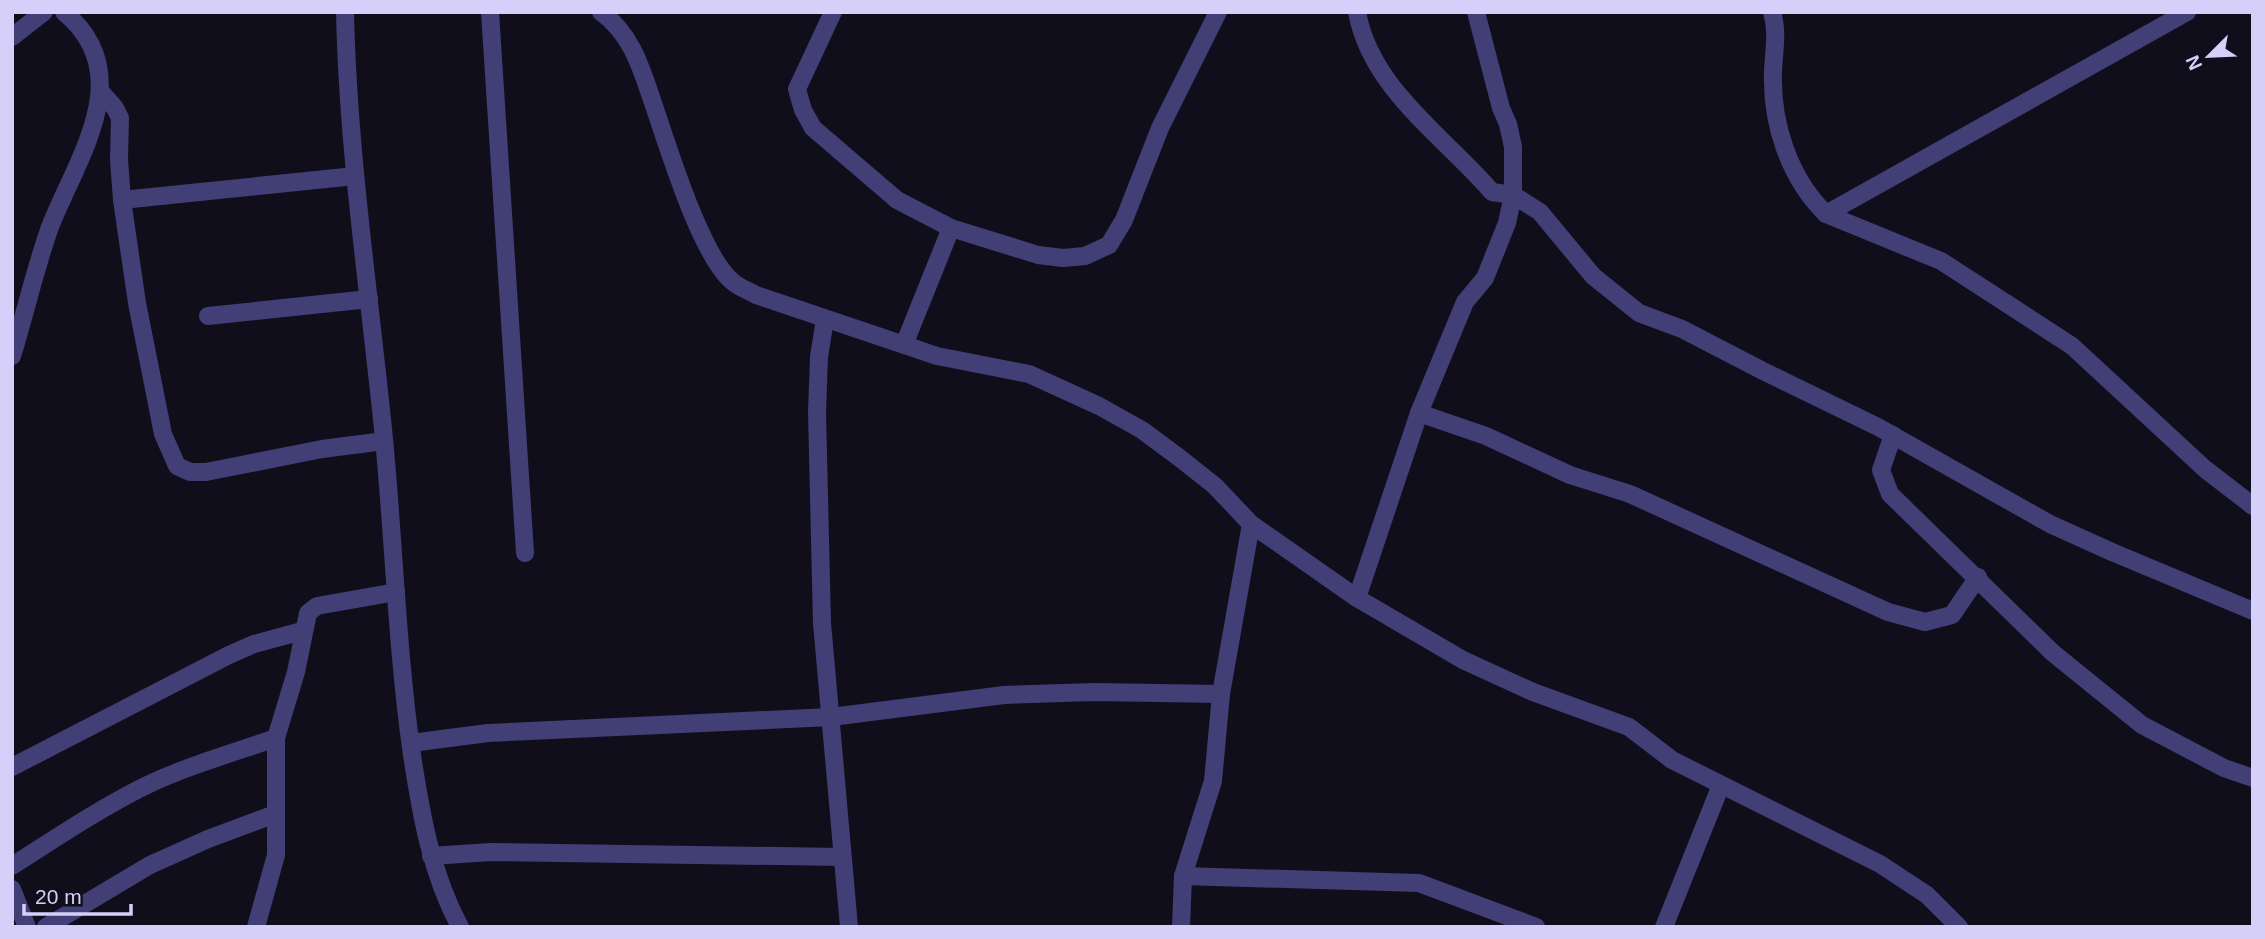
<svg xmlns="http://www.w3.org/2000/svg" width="2265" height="939" font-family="Helvetica,sans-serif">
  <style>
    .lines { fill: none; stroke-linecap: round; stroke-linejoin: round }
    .minor { stroke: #423e76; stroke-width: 18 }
  </style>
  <rect width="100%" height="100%" fill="#110e1c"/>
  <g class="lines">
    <!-- minor -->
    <g class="minor">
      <path d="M345 12C348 155 370 297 384 439 394 544 397 650 412 755 421 814 431 873 460 927"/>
      <path d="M490 12 525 553"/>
      <path d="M601 12C630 33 640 64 651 97 666 140 700 256 733 282 740 288 749 291 756 295L937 356 1029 374 1099 406 1142 430 1181 459 1215 486 1251 524 1357 598 1463 660 1533 692 1629 727 1672 760 1880 864 1927 895 1959 927"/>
      <path d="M833 12 797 89 803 110 813 128 897 200 951 228 1038 255 1063 258 1085 256 1109 245 1124 220 1160 128 1218 12"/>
      <path d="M1476 12 1501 108 1508 124 1513 147V195L1540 212 1593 276 1639 313 1682 329 1765 372 1878 427 2050 524 2112 552 2253 611"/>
      <path d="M1772 12C1778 32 1774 51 1773 71 1771 123 1789 178 1826 214L1941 261 2072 346 2205 469 2253 506"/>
      <path d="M12 37 44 12"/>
      <path d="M101 92 115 108 120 118 119 160 122 200 137 303 163 434 177 466 190 472H206L322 449 384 441"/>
      <path d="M122 200 355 176"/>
      <path d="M1826 214 2187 12"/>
      <path d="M208 316 369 299"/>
      <path d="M825 319 819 357 817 412 822 623 849 927"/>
      <path d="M904 345 951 228"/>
      <path d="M12 356C25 314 35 269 50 227 77 158 139 74 64 12"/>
      <path d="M1419 413 1486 436 1570 475 1630 494 1888 612 1925 622 1952 615 1978 577"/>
      <path d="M1893 435 1881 470 1890 494 2053 653 2142 725 2224 768 2253 778"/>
      <path d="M1357 598 1419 413 1465 302 1485 278 1507 223 1513 195 1492 192C1444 136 1371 89 1357 12"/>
      <path d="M411 743 488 733 831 717 1004 695 1094 692 1221 694"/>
      <path d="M12 767 229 655 254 644 302 631"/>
      <path d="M431 856 491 852 842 857"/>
      <path d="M12 866C56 838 99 809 145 786 187 766 232 753 276 738"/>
      <path d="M1183 876 1419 883 1536 927"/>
      <path d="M12 889 27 927"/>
      <path d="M46 927 150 865 208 839 275 814"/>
      <path d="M256 927 276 855V738L296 672 308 613 317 606 396 592"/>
      <path d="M1181 927 1183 876 1213 781 1221 694 1251 524"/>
      <path d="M1664 927 1721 785"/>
    </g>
  </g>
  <!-- border -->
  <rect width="2265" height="939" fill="none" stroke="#d5cff9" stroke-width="28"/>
  <!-- north arrow -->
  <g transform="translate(2209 56) rotate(246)" stroke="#110e1c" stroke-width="5" paint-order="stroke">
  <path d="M0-5L12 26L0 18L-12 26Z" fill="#d5cff9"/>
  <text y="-10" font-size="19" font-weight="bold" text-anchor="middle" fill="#d5cff9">N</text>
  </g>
  <!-- scale -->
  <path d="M24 904v10h107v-10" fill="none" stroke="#d5cff9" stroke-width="3.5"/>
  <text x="35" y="904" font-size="21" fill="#d5cff9" stroke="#110e1c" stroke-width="5" paint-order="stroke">20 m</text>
</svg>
